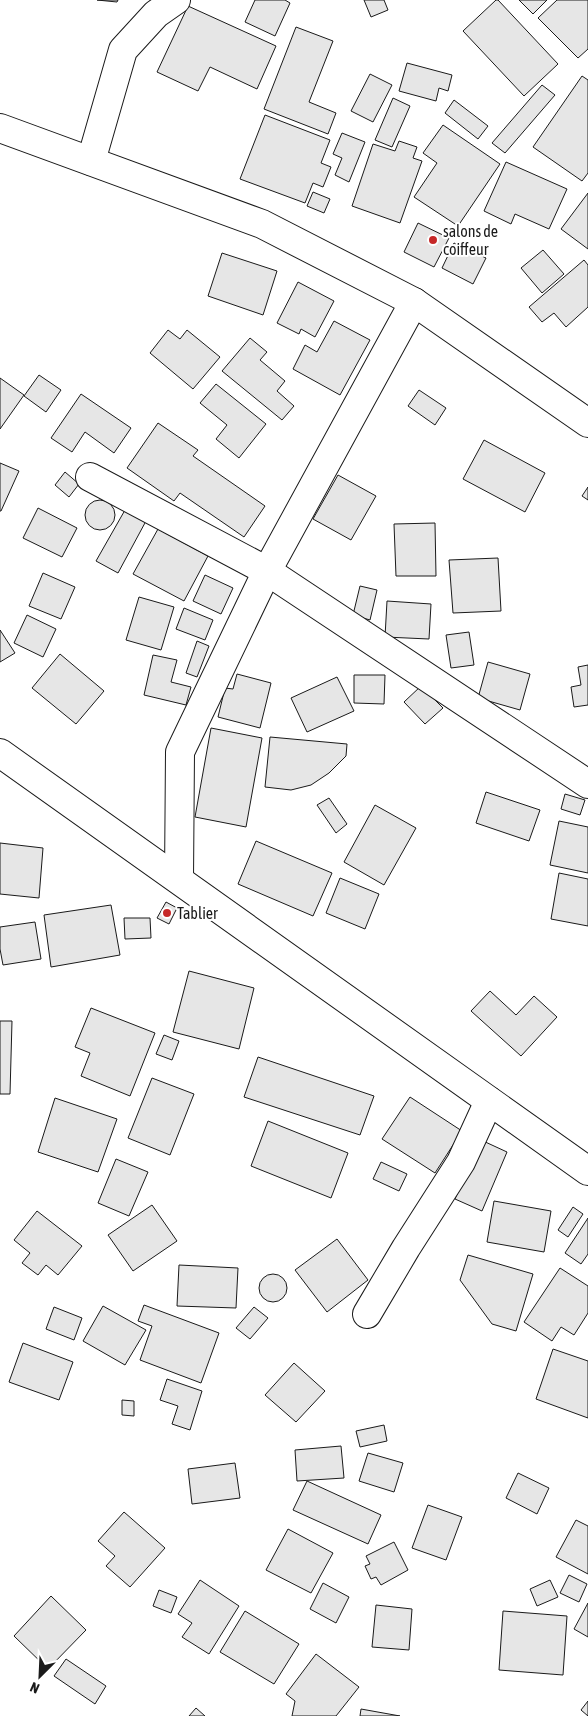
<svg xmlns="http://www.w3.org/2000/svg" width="588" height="1716" font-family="'Asap Condensed',sans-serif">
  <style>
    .building { fill: #e6e6e6; stroke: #1a1a1a }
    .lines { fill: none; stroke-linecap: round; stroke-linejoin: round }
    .minor-casing { stroke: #1a1a1a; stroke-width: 30 }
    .highway-casing { stroke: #1a1a1a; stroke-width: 30 }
    .minor { stroke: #fff; stroke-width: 28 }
    .highway { stroke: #fff; stroke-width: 28 }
    .poi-dot { fill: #c62828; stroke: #fff; stroke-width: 2 }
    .labels { text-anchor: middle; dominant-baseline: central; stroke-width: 4; stroke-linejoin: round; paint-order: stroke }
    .poi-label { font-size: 16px; fill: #1a1a1a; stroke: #fff; text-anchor: start }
  </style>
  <rect width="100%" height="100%" fill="#fff"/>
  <!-- building -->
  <g class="building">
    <path d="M97 0H118L117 2Z"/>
    <path d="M255 0H285L290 3 275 36 245 22Z"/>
    <path d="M364 0H384L388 10 371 17Z"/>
    <path d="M496 0H498L558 64 524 96 463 31Z"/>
    <path d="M519 0H547L533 14Z"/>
    <path d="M557 0H588V49L578 58 538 18Z"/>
    <path d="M188 6 276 46 257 89 210 67 198 91 157 72Z"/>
    <path d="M296 27 333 41 309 102 336 113 328 134 264 109Z"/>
    <path d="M407 63 452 75 448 91 439 88 436 101 399 91Z"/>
    <path d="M370 74 392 85 373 122 351 111Z"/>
    <path d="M582 76 588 80V173L582 181 533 147Z"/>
    <path d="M542 85 555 95 505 153 492 143Z"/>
    <path d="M393 98 410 106 392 147 375 140Z"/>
    <path d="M454 100 488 126 478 139 445 113Z"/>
    <path d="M265 115 330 140 321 163 331 167 323 187 313 183 305 203 240 179Z"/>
    <path d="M443 125 500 164 458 226 414 197 437 163 423 153Z"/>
    <path d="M342 133 365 142 349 182 335 175 342 158 333 154Z"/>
    <path d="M399 141 417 147 413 158 422 161 400 223 352 206 373 144 395 151Z"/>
    <path d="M506 162 567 189 549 229 515 214 511 224 484 211Z"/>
    <path d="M313 192 330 199 324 213 307 206Z"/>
    <path d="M588 193V249L561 229Z"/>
    <path d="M418 223 449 238 434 267 404 252Z"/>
    <path d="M454 243 486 258 473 284 442 268Z"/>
    <path d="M543 250 564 274 542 293 521 268Z"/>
    <path d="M222 253 277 271 263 315 208 296Z"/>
    <path d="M584 260 588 265V307L566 327 554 313 542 322 529 307Z"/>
    <path d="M298 282 334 301 315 337 301 329 299 334 277 323Z"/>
    <path d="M334 321 370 340 340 395 293 369 305 345 317 352Z"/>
    <path d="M168 330 180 339 187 330 220 357 193 389 150 353Z"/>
    <path d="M250 338 267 352 260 360 285 381 277 391 294 406 282 420 222 371Z"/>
    <path d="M39 375 61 390 46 412 24 396Z"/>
    <path d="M0 378 24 395 0 429Z"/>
    <path d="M216 384 266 424 239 458 216 439 227 425 200 403Z"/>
    <path d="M419 390 446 408 435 425 408 406Z"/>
    <path d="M81 394 131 428 114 453 85 432 72 452 51 438Z"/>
    <path d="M158 423 198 450 193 456 265 506 244 537 180 493 174 501 127 468Z"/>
    <path d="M484 440 545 473 525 512 463 479Z"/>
    <path d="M0 463 19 471 1 511H0Z"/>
    <path d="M65 472 79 484 69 497 55 485Z"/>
    <path d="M338 475 376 496 351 540 313 519Z"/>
    <path d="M588 487V500L582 496Z"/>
    <circle cx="100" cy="515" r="15"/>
    <path d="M38 508 77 528 62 557 23 538Z"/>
    <path d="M125 510 146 521 118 573 96 561Z"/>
    <path d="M435 523 436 576H396L394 524Z"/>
    <path d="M158 529 208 556 184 601 133 574Z"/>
    <path d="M498 558 501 611 453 613 449 560Z"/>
    <path d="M43 573 75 587 61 619 29 606Z"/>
    <path d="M205 575 233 588 221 614 193 601Z"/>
    <path d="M360 586 377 590 370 620 353 615Z"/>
    <path d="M139 597 174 607 161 650 126 640Z"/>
    <path d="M387 601 431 604 429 639 385 637Z"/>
    <path d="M184 608 213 620 205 640 176 629Z"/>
    <path d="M27 615 56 629 43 657 14 643Z"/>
    <path d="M0 630 15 653 0 662Z"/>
    <path d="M469 632 474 665 451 668 446 635Z"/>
    <path d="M197 641 209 646 197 677 186 673Z"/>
    <path d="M60 654 104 691 76 724 32 688Z"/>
    <path d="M153 655 177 660 171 682 191 687 186 705 144 695Z"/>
    <path d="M488 662 530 674 520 710 478 698Z"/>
    <path d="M588 665V705L574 707 571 687 581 685 578 667Z"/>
    <path d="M237 674 271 683 260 728 218 717 225 688 233 689Z"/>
    <path d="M354 675H385L384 704 354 703Z"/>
    <path d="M337 677 354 711 307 732 291 698Z"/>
    <path d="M421 686 443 708 425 724 404 702Z"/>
    <path d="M211 728 262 738 246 827 195 817Z"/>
    <path d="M270 737 347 744 346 756 329 773 311 785 291 790 265 787Z"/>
    <path d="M486 792 540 810 529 841 476 823Z"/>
    <path d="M565 794 585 800 580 815 561 809Z"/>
    <path d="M329 798 347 824 336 833 317 805Z"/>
    <path d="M375 805 416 828 384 885 344 862Z"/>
    <path d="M559 821 588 827V873L550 865Z"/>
    <path d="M256 841 332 873 313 916 238 884Z"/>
    <path d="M0 843 43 848 39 898 0 894Z"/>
    <path d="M559 873 588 879V926L551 919Z"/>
    <path d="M340 878 379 894 365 929 326 913Z"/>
    <path d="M166 902 177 908 169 924 157 918Z"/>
    <path d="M111 905 120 955 51 967 44 915Z"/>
    <path d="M124 918H150L151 938 125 939Z"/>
    <path d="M35 922 41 959 3 965 0 949V927Z"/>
    <path d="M189 971 254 988 239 1049 173 1032Z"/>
    <path d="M490 991 516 1015 534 996 557 1017 521 1056 471 1011Z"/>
    <path d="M91 1008 155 1033 130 1096 81 1076 90 1053 75 1047Z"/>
    <path d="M0 1021H12L10 1094H0Z"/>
    <path d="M164 1035 179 1041 172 1060 156 1054Z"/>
    <path d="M258 1057 374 1096 360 1135 244 1097Z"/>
    <path d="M152 1078 194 1094 170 1155 128 1138Z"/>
    <path d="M410 1097 462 1131 435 1173 382 1139Z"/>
    <path d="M55 1098 117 1119 98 1172 38 1152Z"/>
    <path d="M268 1121 348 1153 331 1198 251 1166Z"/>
    <path d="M481 1140 507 1152 482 1211 455 1199Z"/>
    <path d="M116 1159 148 1172 129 1216 98 1203Z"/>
    <path d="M381 1162 407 1174 399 1191 373 1179Z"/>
    <path d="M494 1201 551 1211 544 1252 487 1242Z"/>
    <path d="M152 1205 177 1241 133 1271 108 1235Z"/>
    <path d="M573 1207 583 1214 568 1237 558 1230Z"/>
    <path d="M37 1211 82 1246 58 1275 46 1265 38 1275 22 1263 30 1253 14 1240Z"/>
    <path d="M588 1218V1254L581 1264 565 1253Z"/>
    <path d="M337 1239 368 1280 327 1312 295 1270Z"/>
    <path d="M468 1255 533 1274 516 1331 492 1324 460 1280Z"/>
    <path d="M179 1265 238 1268 236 1308 177 1306Z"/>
    <path d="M560 1268 588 1286V1313L574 1335 561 1327 552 1341 524 1322Z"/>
    <circle cx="273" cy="1288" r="14"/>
    <path d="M144 1305 219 1333 201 1383 140 1360 152 1326 138 1321Z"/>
    <path d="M103 1306 146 1330 125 1365 83 1341Z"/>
    <path d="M54 1307 82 1318 74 1340 46 1329Z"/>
    <path d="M254 1307 268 1318 250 1339 236 1328Z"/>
    <path d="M23 1343 73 1362 59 1400 9 1382Z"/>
    <path d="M553 1349 588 1361V1418L536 1399Z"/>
    <path d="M294 1363 325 1391 296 1422 265 1395Z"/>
    <path d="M167 1379 202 1391 190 1430 172 1424 178 1406 160 1400Z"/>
    <path d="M122 1400 134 1401V1416L122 1415Z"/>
    <path d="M384 1425 387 1441 360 1447 356 1431Z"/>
    <path d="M341 1446 344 1478 297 1481 295 1450Z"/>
    <path d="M368 1453 403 1463 394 1492 359 1481Z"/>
    <path d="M235 1463 240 1498 192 1504 188 1469Z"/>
    <path d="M518 1473 549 1488 537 1514 506 1498Z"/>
    <path d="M307 1481 381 1515 368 1544 293 1510Z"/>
    <path d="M428 1505 462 1517 446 1560 412 1548Z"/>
    <path d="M124 1512 165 1548 130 1587 106 1566 115 1556 98 1541Z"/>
    <path d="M576 1520 588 1526V1574L556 1557Z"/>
    <path d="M288 1529 333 1553 311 1593 266 1570Z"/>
    <path d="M394 1542 408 1570 381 1585 376 1577 371 1579 365 1566 370 1564 366 1556Z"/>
    <path d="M569 1575 587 1584 579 1602 560 1593Z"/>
    <path d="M200 1580 239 1606 209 1654 182 1637 192 1623 178 1614Z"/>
    <path d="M550 1580 558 1597 537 1606 530 1589Z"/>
    <path d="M323 1583 349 1597 336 1623 310 1609Z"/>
    <path d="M159 1590 177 1597 171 1613 153 1606Z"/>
    <path d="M51 1596 86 1630 48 1669 14 1636Z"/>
    <path d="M588 1603V1637L574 1629Z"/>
    <path d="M376 1605 412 1609 409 1650 372 1647Z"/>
    <path d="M245 1611 299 1644 274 1684 220 1652Z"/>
    <path d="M503 1611 567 1616 563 1675 499 1670Z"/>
    <path d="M316 1654 359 1687 336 1716H292L295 1701 286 1694Z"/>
    <path d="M66 1659 106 1686 95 1704 54 1676Z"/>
    <path d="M588 1701V1716L581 1710Z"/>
    <path d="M196 1708 205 1716H189Z"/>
    <path d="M361 1709 400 1716H360Z"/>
  </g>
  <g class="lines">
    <!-- minor casing -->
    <g class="minor-casing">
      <g id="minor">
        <path d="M91 161 123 50 156 14 176 0"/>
        <path d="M90 477 267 571 588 784"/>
        <path d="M0 753 588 1171"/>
        <path d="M179 879 180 752 267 571 414 302"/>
        <path d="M367 1314 406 1248 461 1162 489 1101"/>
      </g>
    </g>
    <!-- highway casing -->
    <g class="highway-casing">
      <path id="highway" d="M0 128 262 224 414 302 588 423"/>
    </g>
    <!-- minor -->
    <use href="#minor" class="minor"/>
    <!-- highway -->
    <use href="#highway" class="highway"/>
  </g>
  <!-- markers -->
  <g class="poi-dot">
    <circle cx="433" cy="240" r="5"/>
    <circle cx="167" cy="913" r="5"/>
  </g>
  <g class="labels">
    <!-- poi labels -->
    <g class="poi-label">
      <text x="443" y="231">salons de<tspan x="443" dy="18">coiffeur</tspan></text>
      <text x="177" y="913">Tablier</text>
    </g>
  </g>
  <!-- north arrow -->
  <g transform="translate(40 1676) rotate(204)" stroke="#ffffff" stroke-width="4" paint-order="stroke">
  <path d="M0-4L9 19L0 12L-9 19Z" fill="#1a1a1a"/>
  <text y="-8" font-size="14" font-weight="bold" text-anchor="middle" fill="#1a1a1a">N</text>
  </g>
</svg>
